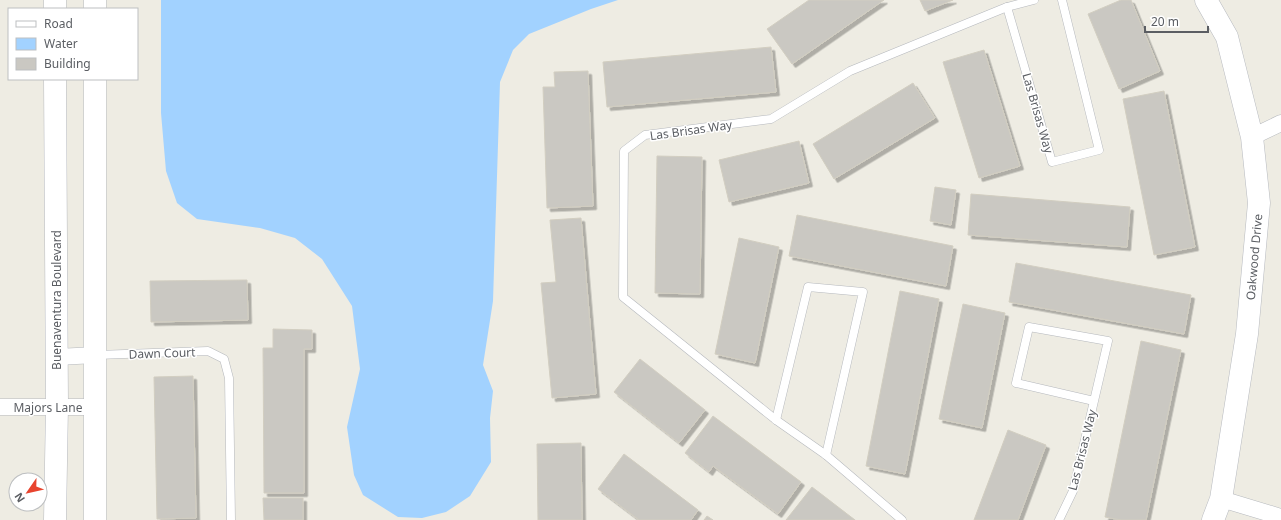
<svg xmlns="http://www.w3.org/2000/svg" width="1281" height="520" font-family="'Noto Sans',sans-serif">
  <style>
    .water { fill: #a2d2ff }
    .building { fill: #cac8c2; stroke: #d2cec1; filter: url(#shadow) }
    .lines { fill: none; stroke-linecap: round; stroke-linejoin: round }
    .lane-casing { stroke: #b5b8bd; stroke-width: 9 }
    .street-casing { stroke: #b5b8bd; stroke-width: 17 }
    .secondary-casing { stroke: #b6b9bf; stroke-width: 23 }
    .lane { stroke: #fff; stroke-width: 8 }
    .street { stroke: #fff; stroke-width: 16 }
    .secondary { stroke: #fff; stroke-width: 22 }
    .labels { text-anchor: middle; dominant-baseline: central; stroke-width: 3; stroke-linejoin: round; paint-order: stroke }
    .street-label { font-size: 12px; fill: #5b5e63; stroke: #fff }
  </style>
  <defs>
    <filter id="shadow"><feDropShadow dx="3.5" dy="3.5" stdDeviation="0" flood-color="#0004"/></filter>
  </defs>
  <rect width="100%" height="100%" fill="#eeece3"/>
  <!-- water -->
  <path class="water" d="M161 0H618L591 9 529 34 513 50 500 82 493 301 483 365 493 391 490 418 491 462 470 496 446 512 422 518 398 517 363 495 354 475 347 427 360 369 352 306 322 259 295 238 260 228 197 219 177 203 166 171 161 113Z"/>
  <!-- building -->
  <g class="building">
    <path d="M809 0H884L792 64 767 29Z"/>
    <path d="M920 0H953L925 11Z"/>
    <path d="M1121 0H1131L1160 71 1119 89 1088 14Z"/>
    <path d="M771 47 776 92 607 107 603 62Z"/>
    <path d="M984 50 1020 166 979 178 943 62Z"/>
    <path d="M588 71 593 206 547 208 543 87H555L554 72Z"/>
    <path d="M913 83 935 118 834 179 813 144Z"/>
    <path d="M1164 91 1195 247 1154 255 1123 99Z"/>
    <path d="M799 141 809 183 729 202 719 160Z"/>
    <path d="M657 156 702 157 700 294 655 293Z"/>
    <path d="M935 187 956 190 951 225 930 221Z"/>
    <path d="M971 194 1130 207 1127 247 968 235Z"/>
    <path d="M797 215 953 246 946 286 789 256Z"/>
    <path d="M581 218 596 394 552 398 541 283 556 282 550 220Z"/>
    <path d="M739 238 779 247 755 363 715 354Z"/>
    <path d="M1016 263 1191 295 1184 334 1009 302Z"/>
    <path d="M247 280 248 320 151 322 150 281Z"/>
    <path d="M900 291 939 299 905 474 866 466Z"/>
    <path d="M963 304 1005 313 982 428 939 419Z"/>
    <path d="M273 329 312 330V349H304V493H264L263 348H273Z"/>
    <path d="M1141 341 1181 350 1146 520H1121L1105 517Z"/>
    <path d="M640 359 705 410 679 443 614 392Z"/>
    <path d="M193 376 196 518 157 519 154 377Z"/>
    <path d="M713 416 801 482 778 514 713 466 709 472 685 453Z"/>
    <path d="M1008 430 1046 445 1018 520H974Z"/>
    <path d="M581 443 582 520H538L537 444Z"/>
    <path d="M624 454 698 510 691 520H639L598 489Z"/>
    <path d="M812 487 855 520H786Z"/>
    <path d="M263 498H303V520H264Z"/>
    <path d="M707 516 713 520H704Z"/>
  </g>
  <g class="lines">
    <!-- lane casing -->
    <g class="lane-casing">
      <g id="lane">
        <path d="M1007 7 1052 162 1099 150 1062 0"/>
        <path d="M97 355 208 351 224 359 229 378 231 520"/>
        <path d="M776 420 808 287 863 292 826 455"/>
        <path d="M902 520 826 455 776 420 623 297 624 151 645 135 771 119 850 71 1007 7 1034 0"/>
        <path d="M1059 520 1073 491 1108 341 1029 327 1016 383 1094 401"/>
      </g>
    </g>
    <!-- street casing -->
    <g class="street-casing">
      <g id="street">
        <path d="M1252 137 1281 123"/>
        <path d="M57 357 96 355"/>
        <path d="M0 407H95"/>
        <path d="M1221 499 1281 517"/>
      </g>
    </g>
    <!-- secondary casing -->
    <g class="secondary-casing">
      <g id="secondary">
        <path d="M55 0V9"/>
        <path d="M95 0V9"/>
        <path d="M1206 0 1227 37 1252 137 1259 203 1247 334 1221 499 1213 520"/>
        <path d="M55 520 57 406 55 79"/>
        <path d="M95 520V79"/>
      </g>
    </g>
    <!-- lane -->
    <use href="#lane" class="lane"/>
    <!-- street -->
    <use href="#street" class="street"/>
    <!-- secondary -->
    <use href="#secondary" class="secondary"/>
  </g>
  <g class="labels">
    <!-- street labels -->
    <g class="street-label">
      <text transform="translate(1038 113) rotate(74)">Las Brisas Way</text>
      <text transform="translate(691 130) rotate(-8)">Las Brisas Way</text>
      <text transform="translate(1254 257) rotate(-85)">Oakwood Drive</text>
      <text transform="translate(56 300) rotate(-90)">Buenaventura Boulevard</text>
      <text transform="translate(162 353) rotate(-2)">Dawn Court</text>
      <text x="48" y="407">Majors Lane</text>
      <text transform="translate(1082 450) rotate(-76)">Las Brisas Way</text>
    </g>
  </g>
  <!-- legend -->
  <rect x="8" y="8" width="130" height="72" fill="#ffffff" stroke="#bdbfc1"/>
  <rect x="16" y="21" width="20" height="6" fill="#ffffff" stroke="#bdbfc1"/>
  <text x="44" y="28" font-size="12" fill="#5b5e63">Road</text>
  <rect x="16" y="38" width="20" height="12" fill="#a2d2ff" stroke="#bdbfc1"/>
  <text x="44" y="48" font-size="12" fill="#5b5e63">Water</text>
  <rect x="16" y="58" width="20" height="12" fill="#cac8c2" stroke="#bdbfc1"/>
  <text x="44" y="68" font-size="12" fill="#5b5e63">Building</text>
  <!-- north arrow -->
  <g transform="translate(28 492) rotate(236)"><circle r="19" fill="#ffffff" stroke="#bdbfc1"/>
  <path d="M0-3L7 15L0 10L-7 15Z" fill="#e8442e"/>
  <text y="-6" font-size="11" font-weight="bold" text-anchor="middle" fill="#5b5e63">N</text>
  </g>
  <!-- scale -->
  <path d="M1145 26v6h63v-6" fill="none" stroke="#5b5e63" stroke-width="2"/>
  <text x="1151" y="26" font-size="12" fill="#5b5e63" stroke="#ffffff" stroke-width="3" paint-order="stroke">20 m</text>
</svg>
